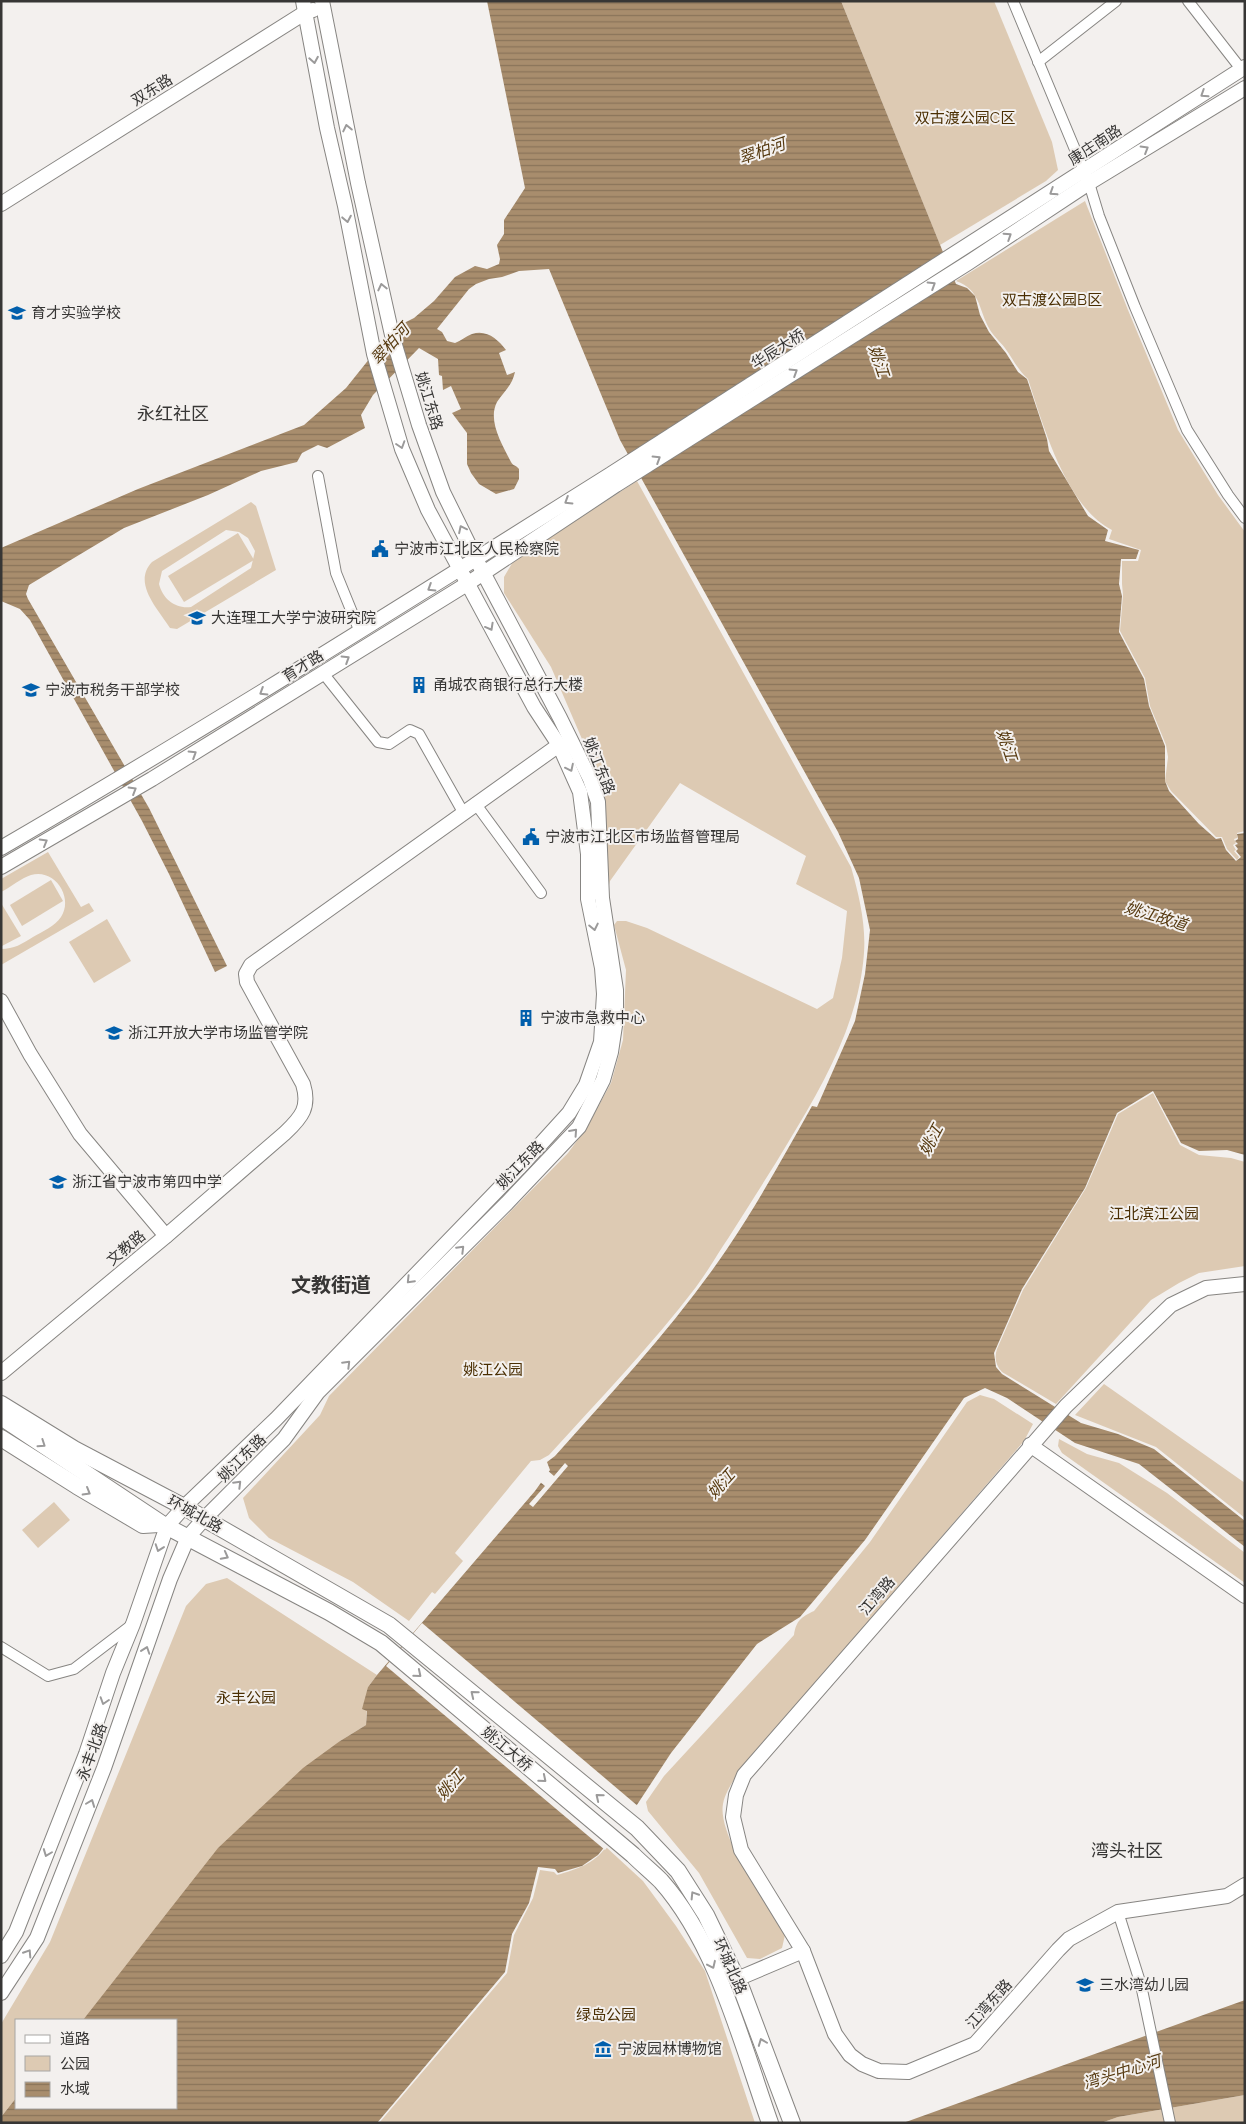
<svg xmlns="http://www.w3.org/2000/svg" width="1246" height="2124" font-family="Raleway,'Noto Sans SC',sans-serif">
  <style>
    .green { fill: #ddcab3; fill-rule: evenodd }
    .water { fill: url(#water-rules) }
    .pier { fill: #f3f0ee }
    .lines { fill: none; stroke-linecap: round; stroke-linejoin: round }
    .street-casing { stroke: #878582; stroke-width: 12 }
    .secondary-casing { stroke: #878582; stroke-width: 16 }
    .primary-casing { stroke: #878582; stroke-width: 18 }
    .street { stroke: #fff; stroke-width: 10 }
    .secondary { stroke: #fff; stroke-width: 14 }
    .primary { stroke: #fff; stroke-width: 16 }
    .oneway { stroke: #9b9a9a }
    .labels { text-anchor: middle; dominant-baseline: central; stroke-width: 4; stroke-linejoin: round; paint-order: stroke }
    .street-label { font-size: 15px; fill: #373635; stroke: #f3f0ee }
    .park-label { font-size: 15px; fill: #4a2e02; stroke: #f3f0ee }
    .poi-label { font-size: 15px; fill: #373635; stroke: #f3f0ee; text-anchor: start }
    .water-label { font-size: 16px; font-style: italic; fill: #55380e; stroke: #f3f0ee }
    .quarter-label { font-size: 18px; fill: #373635; stroke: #f3f0ee }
    .district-label { font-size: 20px; font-weight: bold; fill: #373635; stroke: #f3f0ee }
  </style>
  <defs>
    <pattern id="water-rules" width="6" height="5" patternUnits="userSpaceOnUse" patternTransform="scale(1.25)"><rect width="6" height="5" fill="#a88d6d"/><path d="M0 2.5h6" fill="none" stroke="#8a745a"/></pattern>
  </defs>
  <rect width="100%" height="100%" fill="#f3f0ee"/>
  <!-- green -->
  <g class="green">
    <path d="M841 1H994L1052 142 1058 170 1046 181 940 245Z"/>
    <path d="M1085 201 1128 310 1178 430 1218 495 1245 532V831L1237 833V838L1234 839 1236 843 1233 845 1236 850 1234 851 1239 857 1237 860 1227 849 1222 837H1216L1171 791 1165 781 1168 757 1166 745 1150 706 1145 678 1120 631 1123 595 1122 584V561H1138L1141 550 1109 539 1112 530C1066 507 1043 425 1028 379 1018 370 1014 361 1007 351 1002 343 994 337 990 330 978 309 981 290 956 281Z"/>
    <path d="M637 481 851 867C859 895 866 924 864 953 859 1022 824 1083 789 1141 770 1173 749 1205 729 1237 718 1253 708 1271 696 1287 651 1346 599 1400 549 1455L540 1460 531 1461 455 1553 463 1561 435 1594 432 1592 409 1621 353 1582 269 1538 249 1518 243 1498 320 1415 329 1396 568 1153 587 1127 611 1083 623 1040 626 970 614 925 617 921H626L647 928 817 1009 833 998 842 958 847 911 796 884 806 856 680 783 610 881 608 889 604 808 591 760 551 667 504 593V577L514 560Z"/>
    <path d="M251 502 256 506 276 570 177 629 170 628C158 609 132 583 152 562ZM226 530 239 532 248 538 255 551 251 568 191 607C175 609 163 599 159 584L162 571Z"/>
    <path d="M238 533 254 560 184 602 168 576Z"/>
    <path d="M48 852 81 907 89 903 94 911 1 965V949C14 949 22 944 33 937 42 932 55 926 61 917 74 898 55 868 31 875 21 878 11 887 1 892V879Z"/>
    <path d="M51 880 63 901 22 926 10 905Z"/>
    <path d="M1 903 21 936 2 946 1 945Z"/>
    <path d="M107 919 131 961 94 983 69 942Z"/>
    <path d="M1153 1093 1180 1145 1199 1155 1231 1158 1245 1162V1266L1199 1273 1179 1283 1151 1300 1056 1404 1002 1372C996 1366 994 1358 997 1349L1023 1290 1086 1188 1118 1114Z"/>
    <path d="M1104 1384 1245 1483V1518L1156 1447 1075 1415Z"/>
    <path d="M980 1395 994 1399 1033 1424 1024 1441 738 1773C732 1783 725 1793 723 1804 717 1836 768 1906 785 1935L782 1948 760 1959 747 1958 699 1873 648 1811 646 1802 664 1776 794 1635C796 1621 801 1617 814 1611L870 1542 967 1402Z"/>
    <path d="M1059 1439 1087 1454 1119 1463 1167 1493 1245 1553V1583L1062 1453 1058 1446Z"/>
    <path d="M54 1502 70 1520 38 1548 22 1530Z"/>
    <path d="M227 1578 377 1675 368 1687 366 1725 340 1741 83 2020H16V2098L1 2117V2024L50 1942 186 1606 206 1584Z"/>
    <path d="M606 1847 643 1881 676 1926 705 1971 755 2123H379L507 1973 514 1935 533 1898 540 1870 554 1872 557 1875C577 1869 594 1864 606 1847Z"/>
    <path d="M1245 2095V2123H1101L1118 2117Z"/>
  </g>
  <!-- water -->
  <g class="water">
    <path d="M487 1H841L956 284 967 288 975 296 980 315 989 332 1006 353 1018 372 1027 379 1047 439 1049 451 1088 516 1108 530 1105 541 1139 550 1136 559H1121L1119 584 1122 596 1119 632 1144 679 1149 706 1165 746V781L1169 791 1199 824 1216 839 1221 838 1226 850 1236 861 1241 857 1236 851 1238 849 1235 845 1238 844 1235 841 1238 839 1237 834 1245 833V1155L1227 1150 1199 1151 1181 1143 1153 1091 1117 1113 1085 1188 1022 1289 994 1353 996 1367 1002 1374 1081 1423 1118 1434 1154 1449 1245 1521V1547L1139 1464 1075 1443 1007 1398 985 1388 964 1398 865 1540 800 1617 757 1644 671 1753 631 1814 598 1855 582 1866 558 1873 555 1869 538 1867 529 1903 512 1934 505 1972 377 2123H1V2117L16 2098V2108H176V2020H83L218 1848 303 1768 340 1741 366 1725 367 1711 362 1709 368 1687 377 1675 535 1491 550 1470 547 1462 555 1456C615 1389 677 1323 727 1249 758 1203 785 1154 812 1106L817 1107 855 1021 865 974 870 930 859 878 838 832 620 440 549 269 519 271 502 277 489 279 476 284 469 289 437 329 442 332 447 341 455 343C461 341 466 336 472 334 486 329 498 339 506 350L499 353 507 375 515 372C512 386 504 391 497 402 487 421 503 446 511 462 513 466 516 465 519 469V479L514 489 496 494 479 484 471 473 467 464V433L452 413 461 409 451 386 443 390 442 376 439 375 438 359 419 348 373 395 361 415 365 428 327 448 318 445 302 453 297 462 261 471 208 495 124 528 29 585 26 594 28 599 149 808 227 966 215 972 169 874 142 821 30 620 20 609 1 601V548L138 489 304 425 346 388 394 328 414 318 434 301 455 277 475 266 487 269 499 264 500 259 497 245 504 234V220L525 188Z"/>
    <path d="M1245 2000V2095L1118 2117 1101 2123H903Z"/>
  </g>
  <!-- pier -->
  <g class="pier">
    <path d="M565 1463 568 1466 533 1507 529 1504 545 1486 539 1481 547 1470 554 1476Z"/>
    <path d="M422 1623 639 1807 605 1850 386 1666Z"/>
  </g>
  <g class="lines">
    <!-- street casing -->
    <g class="street-casing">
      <g id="street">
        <path d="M1013 1 1089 183 1099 216 1135 307 1187 430 1228 495 1245 518"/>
        <path d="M1188 1 1241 69"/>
        <path d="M1038 62 1116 1"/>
        <path d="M318 476 336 573 360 632"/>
        <path d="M323 673 378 742 389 744 410 730 419 734 463 812"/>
        <path d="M475 803 541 893"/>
        <path d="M1 1647 48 1676 74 1669 133 1624"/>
        <path d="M1118 1912 1141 1985 1170 2123"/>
      </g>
    </g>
    <!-- secondary casing -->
    <g class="secondary-casing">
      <g id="secondary">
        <path d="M1 204 306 12 313 10"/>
        <path d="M1 848C207 728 409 601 611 474 823 339 1035 204 1245 67"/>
        <path d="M1 867 152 779 467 584 616 485 968 263 1089 183 1245 88"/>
        <path d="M1 1001 30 1054 80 1134 166 1236"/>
        <path d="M1 1373 166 1236 285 1133C302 1117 310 1107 303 1084L247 982 246 974 251 965 559 745"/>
        <path d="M1030 1445 1245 1596"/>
        <path d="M803 1951 835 2034 850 2055 862 2064 879 2071 908 2072 975 2044 1058 1950 1069 1939 1118 1912 1227 1896 1245 1885"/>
        <path d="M1 1956 16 1932 86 1754 113 1673 133 1624 167 1526 184 1507 276 1419 519 1168 569 1113 586 1085 601 1042 604 994 602 968 588 899V854L580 792 559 745 534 707 428 510 402 449 374 354 345 206 327 128 303 1"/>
        <path d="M737 1979 803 1951 741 1850 733 1817 736 1795 744 1775 1066 1406 1171 1305 1206 1288 1245 1284"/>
        <path d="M1 1993 37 1938 104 1768 170 1579 188 1537 204 1519 284 1439 318 1392 507 1203 579 1127 603 1080 611 1052 616 1019V990L602 898 598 802 590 779 560 718 476 559 443 492 419 425 392 335 358 183 322 1"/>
      </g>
    </g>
    <!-- primary casing -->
    <g class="primary-casing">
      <g id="primary">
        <path d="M1 1404 74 1449 184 1507 389 1625 637 1828 678 1871 706 1915 742 1990 792 2123"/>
        <path d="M1 1417 162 1524 329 1612 381 1643 633 1855C642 1864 652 1872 661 1881 717 1944 742 2044 770 2123"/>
        <path d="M1 1438 77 1486 143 1525 159 1524"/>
      </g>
    </g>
    <!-- street -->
    <use href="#street" class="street"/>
    <!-- secondary -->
    <use href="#secondary" class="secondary"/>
    <!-- primary -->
    <use href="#primary" class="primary"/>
  </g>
  <!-- one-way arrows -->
  <defs><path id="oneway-chevron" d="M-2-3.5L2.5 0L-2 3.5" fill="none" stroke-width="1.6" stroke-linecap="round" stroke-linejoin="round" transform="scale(1.25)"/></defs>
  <g class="oneway">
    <use href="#oneway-chevron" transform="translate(314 60) rotate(80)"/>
    <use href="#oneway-chevron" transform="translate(1204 94) rotate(147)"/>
    <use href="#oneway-chevron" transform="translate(347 128) rotate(-102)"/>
    <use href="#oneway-chevron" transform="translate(1145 149) rotate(-31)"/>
    <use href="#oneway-chevron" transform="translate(1053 192) rotate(147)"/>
    <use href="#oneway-chevron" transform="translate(347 219) rotate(79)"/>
    <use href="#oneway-chevron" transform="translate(1008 236) rotate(-33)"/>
    <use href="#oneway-chevron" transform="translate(932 285) rotate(-32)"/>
    <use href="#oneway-chevron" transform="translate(382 287) rotate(-103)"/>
    <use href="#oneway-chevron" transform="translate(794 372) rotate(-32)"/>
    <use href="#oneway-chevron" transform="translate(401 445) rotate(72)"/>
    <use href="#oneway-chevron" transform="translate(657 459) rotate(-32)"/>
    <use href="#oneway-chevron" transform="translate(568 501) rotate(148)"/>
    <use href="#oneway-chevron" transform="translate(462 529) rotate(-116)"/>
    <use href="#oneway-chevron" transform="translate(431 588) rotate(148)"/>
    <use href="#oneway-chevron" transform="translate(490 627) rotate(61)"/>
    <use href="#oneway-chevron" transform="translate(346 659) rotate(-32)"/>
    <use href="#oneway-chevron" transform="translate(263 692) rotate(148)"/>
    <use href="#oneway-chevron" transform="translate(193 754) rotate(-32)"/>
    <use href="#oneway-chevron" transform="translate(570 768) rotate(64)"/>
    <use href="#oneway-chevron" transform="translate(133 790) rotate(-31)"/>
    <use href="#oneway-chevron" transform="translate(44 842) rotate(-30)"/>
    <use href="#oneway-chevron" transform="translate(594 927) rotate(78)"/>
    <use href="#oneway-chevron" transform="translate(574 1132) rotate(-48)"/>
    <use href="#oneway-chevron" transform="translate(461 1249) rotate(-45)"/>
    <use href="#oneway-chevron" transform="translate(410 1280) rotate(134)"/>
    <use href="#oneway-chevron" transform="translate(347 1364) rotate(-45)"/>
    <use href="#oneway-chevron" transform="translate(42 1444) rotate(34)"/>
    <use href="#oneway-chevron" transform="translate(238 1484) rotate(-45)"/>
    <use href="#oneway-chevron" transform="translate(87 1492) rotate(30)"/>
    <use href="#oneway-chevron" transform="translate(159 1548) rotate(109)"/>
    <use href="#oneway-chevron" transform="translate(225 1556) rotate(28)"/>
    <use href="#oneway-chevron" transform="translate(146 1650) rotate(-71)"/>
    <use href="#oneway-chevron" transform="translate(418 1674) rotate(40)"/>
    <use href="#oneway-chevron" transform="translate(474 1694) rotate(-141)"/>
    <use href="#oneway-chevron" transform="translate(104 1701) rotate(108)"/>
    <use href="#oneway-chevron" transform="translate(543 1779) rotate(40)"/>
    <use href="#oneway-chevron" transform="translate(599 1797) rotate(-141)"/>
    <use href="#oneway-chevron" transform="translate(91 1803) rotate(-69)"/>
    <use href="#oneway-chevron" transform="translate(47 1853) rotate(111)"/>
    <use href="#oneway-chevron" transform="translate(694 1895) rotate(-122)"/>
    <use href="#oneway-chevron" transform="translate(28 1953) rotate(-57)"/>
    <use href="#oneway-chevron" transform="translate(712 1965) rotate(65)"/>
    <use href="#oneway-chevron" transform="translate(762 2042) rotate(-111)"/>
  </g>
  <!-- icons -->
  <defs>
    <g id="school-bare" transform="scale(1.35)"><path d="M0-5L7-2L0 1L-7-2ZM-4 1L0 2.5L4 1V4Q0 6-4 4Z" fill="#015fac" stroke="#f3f0ee" stroke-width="2.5" paint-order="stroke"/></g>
    <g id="civic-bare" transform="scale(1.35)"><path d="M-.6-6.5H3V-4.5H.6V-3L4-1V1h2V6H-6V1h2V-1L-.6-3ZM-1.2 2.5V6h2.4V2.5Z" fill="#015fac" stroke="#f3f0ee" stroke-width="2.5" paint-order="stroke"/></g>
    <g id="building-bare" transform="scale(1.35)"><path d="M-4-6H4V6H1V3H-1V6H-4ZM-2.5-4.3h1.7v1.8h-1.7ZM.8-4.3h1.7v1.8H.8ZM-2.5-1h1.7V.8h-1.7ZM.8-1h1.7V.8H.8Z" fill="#015fac" stroke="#f3f0ee" stroke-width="2.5" paint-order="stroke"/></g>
    <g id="museum-bare" transform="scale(1.35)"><path d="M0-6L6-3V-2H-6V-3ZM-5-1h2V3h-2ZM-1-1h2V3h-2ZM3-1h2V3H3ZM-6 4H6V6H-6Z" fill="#015fac" stroke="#f3f0ee" stroke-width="2.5" paint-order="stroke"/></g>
  </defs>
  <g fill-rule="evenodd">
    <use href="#school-bare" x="17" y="313"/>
    <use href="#civic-bare" x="380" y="549"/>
    <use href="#school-bare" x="197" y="618"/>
    <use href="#building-bare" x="419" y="685"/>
    <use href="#school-bare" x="31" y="690"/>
    <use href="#civic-bare" x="531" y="837"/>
    <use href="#building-bare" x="526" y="1018"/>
    <use href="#school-bare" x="114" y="1033"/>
    <use href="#school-bare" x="58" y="1182"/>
    <use href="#school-bare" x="1085" y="1985"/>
    <use href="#museum-bare" x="603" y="2049"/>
  </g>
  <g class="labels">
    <!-- street labels -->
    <g class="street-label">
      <text transform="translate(152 90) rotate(-32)">双东路</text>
      <text transform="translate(1095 145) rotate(-33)">康庄南路</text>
      <text transform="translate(778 349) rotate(-32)">华辰大桥</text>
      <text transform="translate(429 401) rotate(73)">姚江东路</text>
      <text transform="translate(303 666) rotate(-32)">育才路</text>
      <text transform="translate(599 766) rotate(68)">姚江东路</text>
      <text transform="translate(520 1165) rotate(-46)">姚江东路</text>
      <text transform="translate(126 1248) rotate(-40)">文教路</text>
      <text transform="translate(242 1458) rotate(-45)">姚江东路</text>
      <text transform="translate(195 1514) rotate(29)">环城北路</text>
      <text transform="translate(877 1596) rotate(-49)">江湾路</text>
      <text transform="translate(507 1749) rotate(40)">姚江大桥</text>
      <text transform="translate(92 1752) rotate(-70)">永丰北路</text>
      <text transform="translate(730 1966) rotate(66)">环城北路</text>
      <text transform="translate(989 2004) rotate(-48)">江湾东路</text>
    </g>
    <!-- park labels -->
    <g class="park-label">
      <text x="965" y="118">双古渡公园C区</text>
      <text x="1052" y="300">双古渡公园B区</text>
      <text x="1154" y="1214">江北滨江公园</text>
      <text x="493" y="1370">姚江公园</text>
      <text x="246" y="1698">永丰公园</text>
      <text x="606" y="2015">绿岛公园</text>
    </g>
    <!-- poi labels -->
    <g class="poi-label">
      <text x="31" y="313">育才实验学校</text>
      <text x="394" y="549">宁波市江北区人民检察院</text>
      <text x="211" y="618">大连理工大学宁波研究院</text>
      <text x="433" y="685">甬城农商银行总行大楼</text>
      <text x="45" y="690">宁波市税务干部学校</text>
      <text x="545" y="837">宁波市江北区市场监督管理局</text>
      <text x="540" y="1018">宁波市急救中心</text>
      <text x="128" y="1033">浙江开放大学市场监管学院</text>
      <text x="72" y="1182">浙江省宁波市第四中学</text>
      <text x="1099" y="1985">三水湾幼儿园</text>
      <text x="617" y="2049">宁波园林博物馆</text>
    </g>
    <!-- water labels -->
    <g class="water-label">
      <text transform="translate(762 151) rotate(-19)">翠柏河</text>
      <text transform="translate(390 344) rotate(-48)">翠柏河</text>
      <text transform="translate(879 361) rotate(72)">姚江</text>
      <text transform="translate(1007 745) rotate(72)">姚江</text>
      <text transform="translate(1156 916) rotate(17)">姚江故道</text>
      <text transform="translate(931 1140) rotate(-62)">姚江</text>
      <text transform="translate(721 1484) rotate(-48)">姚江</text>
      <text transform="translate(450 1785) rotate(-48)">姚江</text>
      <text transform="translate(1122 2072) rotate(-17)">湾头中心河</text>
    </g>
    <!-- quarter labels -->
    <g class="quarter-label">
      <text x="173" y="413">永红社区</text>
      <text x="1127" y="1850">湾头社区</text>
    </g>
    <!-- district labels -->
    <g class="district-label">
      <text x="331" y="1285">文教街道</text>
    </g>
  </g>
  <!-- border -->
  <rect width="1246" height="2124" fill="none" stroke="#373635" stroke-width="5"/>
  <!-- legend -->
  <rect x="15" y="2019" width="162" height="90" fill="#f3f0ee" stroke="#a8a6a4"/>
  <rect x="25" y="2035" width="25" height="8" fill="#ffffff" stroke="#a8a6a4"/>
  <text x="60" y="2044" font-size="15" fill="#373635">道路</text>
  <rect x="25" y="2056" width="25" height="15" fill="#ddcab3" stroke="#a8a6a4"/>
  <text x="60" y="2069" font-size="15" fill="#373635">公园</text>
  <rect x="25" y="2082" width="25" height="15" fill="url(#water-rules)" stroke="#a8a6a4"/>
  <text x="60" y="2094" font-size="15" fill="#373635">水域</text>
</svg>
